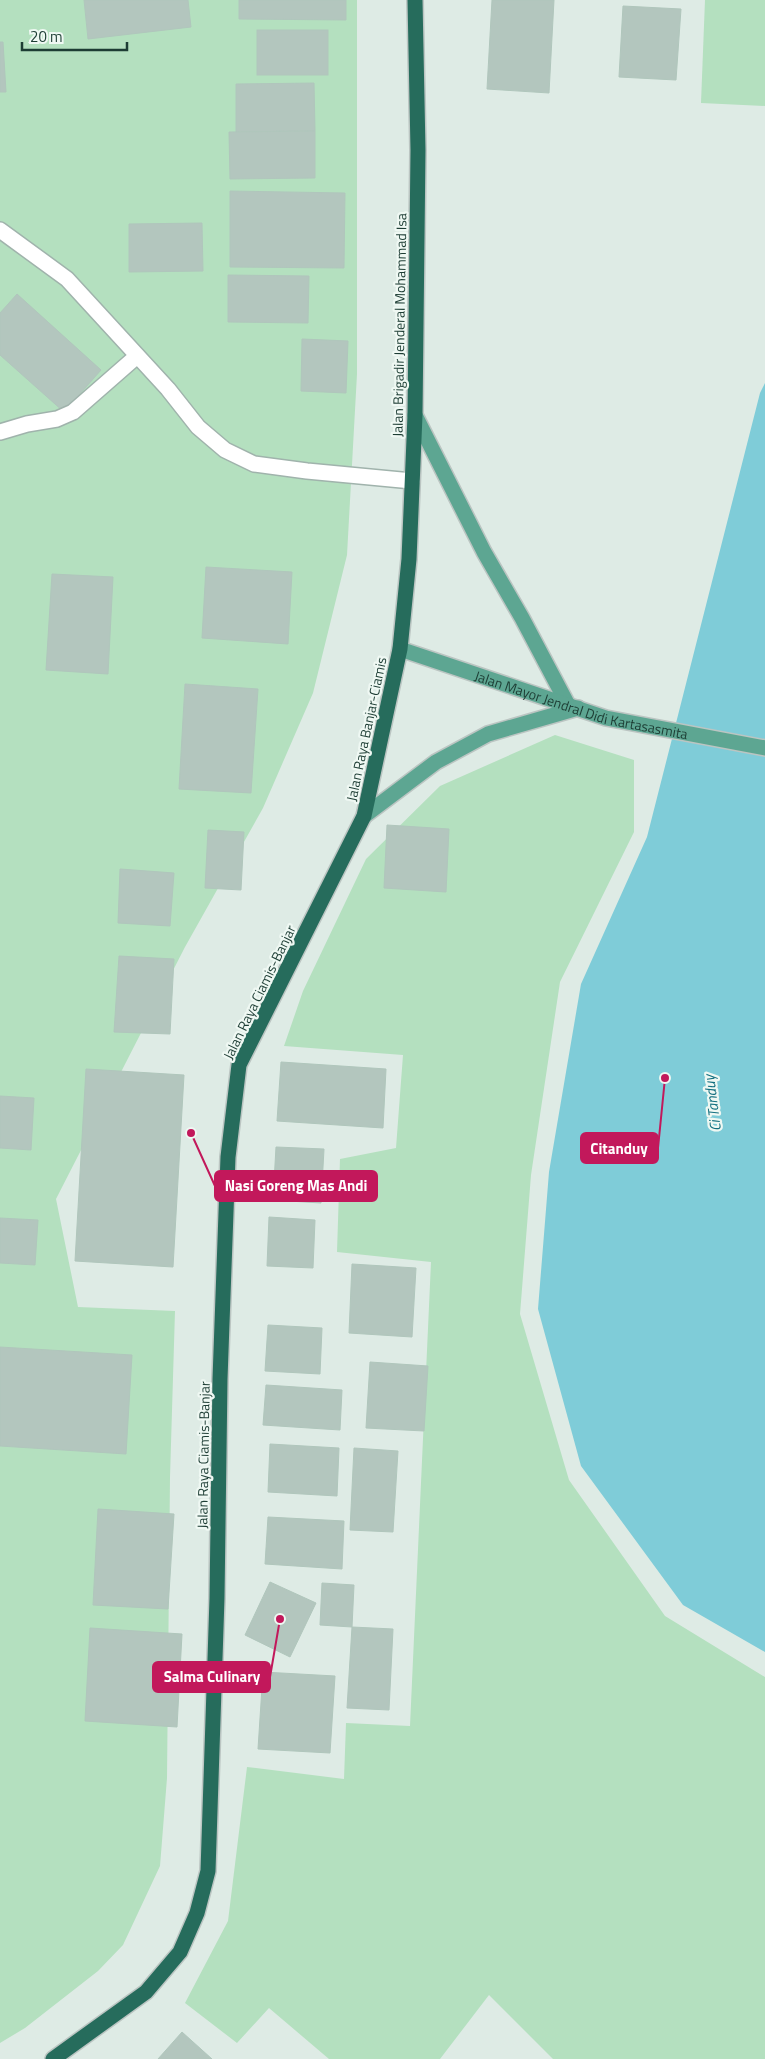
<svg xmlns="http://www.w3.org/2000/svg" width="765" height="2059" font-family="'Titillium Web',sans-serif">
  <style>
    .green { fill: #b4e0bf }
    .water { fill: #7fccd8 }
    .building { fill: #b3c6be; stroke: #b0c6bc }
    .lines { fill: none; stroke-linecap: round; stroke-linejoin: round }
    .lane-casing { stroke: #a0b3ac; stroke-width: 18 }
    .street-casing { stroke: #a0b3ac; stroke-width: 18 }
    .primary-casing { stroke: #bbc5c2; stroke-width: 18 }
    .highway-casing { stroke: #bbc5c2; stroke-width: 18 }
    .lane { stroke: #fff; stroke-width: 15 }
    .street { stroke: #fff; stroke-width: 15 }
    .primary { stroke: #5da692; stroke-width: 15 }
    .highway { stroke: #266c5c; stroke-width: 15 }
    .labels { text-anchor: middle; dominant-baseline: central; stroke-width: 4.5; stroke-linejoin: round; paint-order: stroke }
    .street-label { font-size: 14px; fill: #1d3d34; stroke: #eff8f3 }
    .water-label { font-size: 15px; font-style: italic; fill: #126f7f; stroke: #eff8f3 }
    .leader { fill: none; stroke: #c2185b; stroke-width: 2 }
    .callout-dot { fill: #c2185b; stroke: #eff8f3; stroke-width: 2 }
    .callout { fill: #c2185b; stroke: #c2185b; stroke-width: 2 }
    .callout-label { font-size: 15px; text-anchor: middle; font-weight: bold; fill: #fff }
  </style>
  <rect width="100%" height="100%" fill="#deebe5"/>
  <!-- green -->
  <g class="green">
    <path d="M0 0H357V374L347 555 313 693 263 808 185 947 56 1199 78 1307 175 1311 170 1477 167 1778 160 1866 123 1945 98 1971 25 2028 0 2043Z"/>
    <path d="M705 0H765V106L701 103Z"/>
    <path d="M555 735 634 760V832L560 982 531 1175 520 1314 569 1480 665 1616 765 1677V2059H553L489 1995 440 2059H329L269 2008 237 2043 185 2003 228 1921 247 1767 344 1779 346 1723 410 1726 431 1262 337 1252 340 1159 396 1148 403 1055 284 1046 303 991 366 859 440 786Z"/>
  </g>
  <!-- water -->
  <path class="water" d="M765 383V1652L683 1605 581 1466 538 1309 549 1172 581 984 647 837 760 393Z"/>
  <!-- building -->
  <g class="building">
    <path d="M84 0H188L191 27 88 39Z"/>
    <path d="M239 0H346V20L239 19Z"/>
    <path d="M492 0H554L549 93 487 89Z"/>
    <path d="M623 6 681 9 676 80 619 77Z"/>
    <rect x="257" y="30" width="71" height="45"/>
    <path d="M0 42H3L6 92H0Z"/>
    <path d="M314 83 315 131 236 132V84Z"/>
    <path d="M315 131V178L230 179 229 132Z"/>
    <path d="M230 191 345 193 344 268 230 267Z"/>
    <path d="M202 223 203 271 129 272V224Z"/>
    <path d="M228 275 309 276 308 323 228 322Z"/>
    <path d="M17 294 101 370 64 412 0 355V313Z"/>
    <path d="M302 339 348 341 346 393 301 391Z"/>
    <path d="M206 567 292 572 288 644 202 638Z"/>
    <path d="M52 574 113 577 108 674 46 670Z"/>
    <path d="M185 684 258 689 251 793 179 789Z"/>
    <path d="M387 825 449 829 446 892 384 888Z"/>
    <path d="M208 830 244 832 241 890 205 888Z"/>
    <path d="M120 869 174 873 170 926 118 923Z"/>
    <path d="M119 956 174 959 170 1034 114 1032Z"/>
    <path d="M281 1062 386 1069 383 1128 277 1121Z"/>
    <path d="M86 1069 184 1075 173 1267 75 1261Z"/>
    <path d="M0 1096 34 1098 31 1150 0 1148Z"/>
    <path d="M276 1147 324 1149 321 1203 273 1200Z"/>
    <path d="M269 1217 315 1220 313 1268 267 1266Z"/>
    <path d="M0 1218 38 1220 35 1265 0 1263Z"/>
    <path d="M352 1264 416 1268 412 1337 349 1333Z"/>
    <path d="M268 1325 322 1328 320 1374 265 1371Z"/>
    <path d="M0 1347 132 1355 126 1454 0 1446Z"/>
    <path d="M370 1362 428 1366 424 1431 366 1428Z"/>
    <path d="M266 1385 342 1390 340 1430 263 1425Z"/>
    <path d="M270 1444 339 1448 337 1496 268 1492Z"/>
    <path d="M354 1448 398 1451 393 1532 350 1530Z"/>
    <path d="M98 1509 174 1514 168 1609 93 1605Z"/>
    <path d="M268 1517 344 1521 342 1569 265 1564Z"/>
    <path d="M270 1582 316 1603 290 1657 245 1635Z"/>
    <path d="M322 1583 354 1585 352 1627 320 1625Z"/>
    <path d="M352 1627 393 1629 389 1710 347 1708Z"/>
    <path d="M90 1628 182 1634 177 1727 85 1721Z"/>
    <path d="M263 1672 335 1676 330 1753 258 1749Z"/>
    <path d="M182 2032 212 2059H158Z"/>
  </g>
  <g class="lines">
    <!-- lane casing -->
    <g class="lane-casing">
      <path id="lane" d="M0 432 27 424 57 419 73 412 137 356"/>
    </g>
    <!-- street casing -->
    <g class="street-casing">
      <path id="street" d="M0 230 67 279 168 389 198 427 225 450 254 464 307 471 412 481"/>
    </g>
    <!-- primary casing -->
    <g class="primary-casing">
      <g id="primary">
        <path d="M415 415 484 552 522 618 568 705"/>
        <path id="s1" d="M400 649 606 718 765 748"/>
        <path d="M364 816 436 762 488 734 578 708"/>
      </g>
    </g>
    <!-- highway casing -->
    <g class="highway-casing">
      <path id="highway" d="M53 2059 146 1992 180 1952 197 1913 208 1871 217 1598 220 1379 228 1157 239 1065 364 816 400 649 409 559 415 415 418 150 415 0"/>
    </g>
    <!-- lane -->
    <use href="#lane" class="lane"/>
    <!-- street -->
    <use href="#street" class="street"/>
    <!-- primary -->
    <use href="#primary" class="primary"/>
    <!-- highway -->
    <use href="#highway" class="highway"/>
  </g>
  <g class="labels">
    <!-- street labels -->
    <g class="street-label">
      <text transform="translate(399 325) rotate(-89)">Jalan Brigadir Jenderal Mohammad Isa</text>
      <text stroke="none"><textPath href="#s1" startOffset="190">Jalan Mayor Jendral Didi Kartasasmita</textPath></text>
      <text transform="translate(366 729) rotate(-78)">Jalan Raya Banjar-Ciamis</text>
      <text transform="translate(259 992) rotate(-64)">Jalan Raya Ciamis-Banjar</text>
      <text transform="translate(203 1455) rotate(-89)">Jalan Raya Ciamis-Banjar</text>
    </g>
    <!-- water labels -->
    <g class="water-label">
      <text transform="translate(712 1103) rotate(-97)">Ci Tanduy</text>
    </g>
  </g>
  <!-- callouts -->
  <path class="leader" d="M665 1078L658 1148M191 1133L215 1186M280 1619L270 1677"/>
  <g class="callout-dot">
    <circle cx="665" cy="1078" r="5"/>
    <circle cx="191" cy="1133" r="5"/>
    <circle cx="280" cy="1619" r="5"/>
  </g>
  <g class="callout">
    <rect x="581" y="1133" width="77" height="30" rx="5"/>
    <rect x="215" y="1171" width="162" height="30" rx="5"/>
    <rect x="153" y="1662" width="117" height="30" rx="5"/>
  </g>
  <g class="callout-label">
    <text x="619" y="1154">Citanduy</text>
    <text x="296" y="1191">Nasi Goreng Mas Andi</text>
    <text x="212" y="1682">Salma Culinary</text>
  </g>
  <!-- scale -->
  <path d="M22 42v8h105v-8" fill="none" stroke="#1d3d34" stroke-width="2.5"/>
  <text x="30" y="42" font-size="15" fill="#1d3d34" stroke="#eff8f3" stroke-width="4" paint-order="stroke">20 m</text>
</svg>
